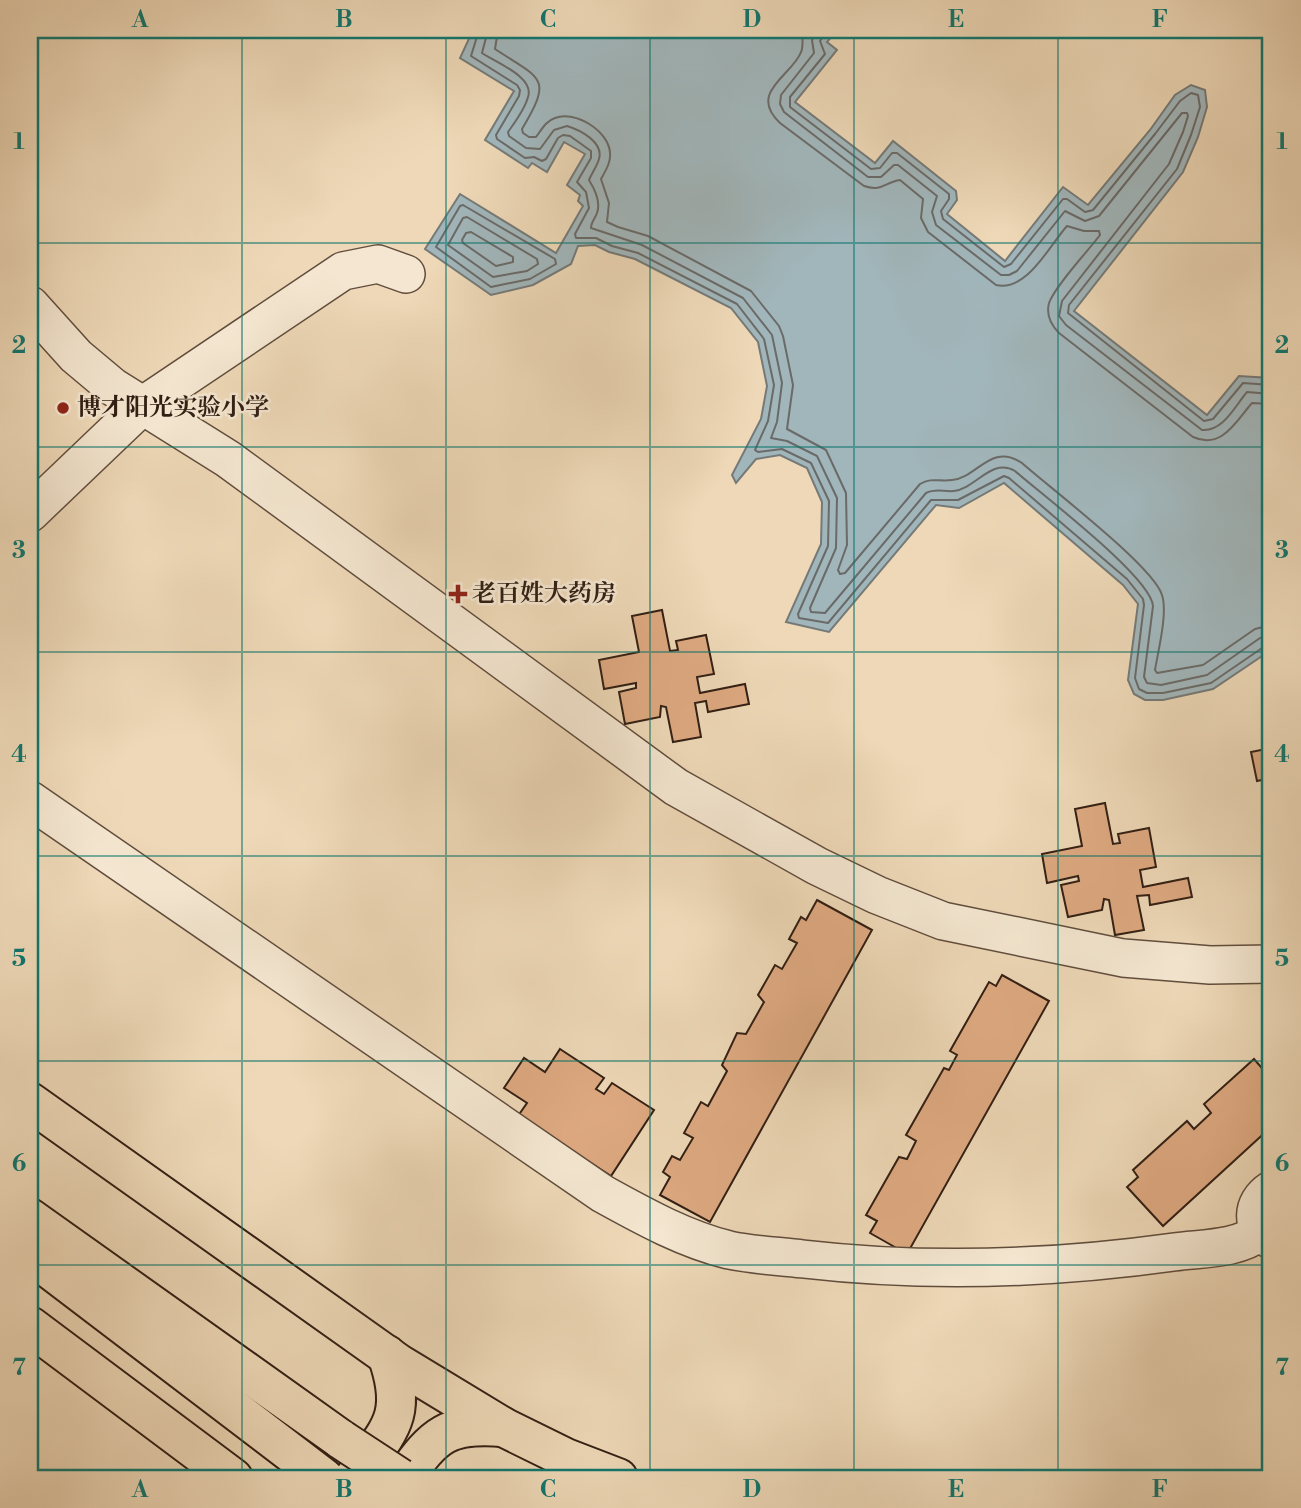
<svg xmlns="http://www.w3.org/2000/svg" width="1301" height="1508" font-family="'Libre Bodoni','Noto Serif SC',serif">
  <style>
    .water { fill: #a1b6bb; stroke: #757a78; stroke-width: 2 }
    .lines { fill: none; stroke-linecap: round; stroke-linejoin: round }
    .shore { stroke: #6a6a68; stroke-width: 2 }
    .building { fill: #dea981; stroke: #321f14; stroke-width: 2 }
    .minor-casing { stroke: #614d3d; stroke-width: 40 }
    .major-casing { stroke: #321f14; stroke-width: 42 }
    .highway-casing { stroke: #321f14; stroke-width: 42 }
    .minor { stroke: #f4e6d0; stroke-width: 37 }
    .major { stroke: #eed8b7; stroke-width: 38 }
    .highway { stroke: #eed8b7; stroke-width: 38 }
    .highway-bridge-casing { stroke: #321f14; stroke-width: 42; stroke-linecap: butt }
    .highway-bridge { stroke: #eed8b7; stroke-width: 38 }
    .grid { fill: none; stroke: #0f766e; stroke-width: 2; stroke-opacity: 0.55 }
    .poi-dot { fill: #8f2418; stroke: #f4e6d0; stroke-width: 2.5 }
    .labels { text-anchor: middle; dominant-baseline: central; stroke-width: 5; stroke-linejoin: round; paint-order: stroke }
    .poi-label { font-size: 24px; font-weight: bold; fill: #321f14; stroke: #f4e6d0; text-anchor: start }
    .neatline { fill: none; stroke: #0f766e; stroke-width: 2.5 }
    .grid-label { font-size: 23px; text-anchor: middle; font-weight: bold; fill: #0f766e }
  </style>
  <rect width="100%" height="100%" fill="#eed8b7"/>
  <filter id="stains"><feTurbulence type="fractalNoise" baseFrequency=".00286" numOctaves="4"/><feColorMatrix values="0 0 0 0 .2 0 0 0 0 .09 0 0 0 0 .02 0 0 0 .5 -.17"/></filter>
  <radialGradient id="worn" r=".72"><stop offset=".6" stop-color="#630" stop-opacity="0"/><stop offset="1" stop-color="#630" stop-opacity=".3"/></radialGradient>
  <!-- water -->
  <path class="water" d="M473 30H837L827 42 837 50 795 102 875 163 893 141 956 191 957 200 947 214 1005 261 1063 187 1088 205 1150 130 1175 95 1191 85 1205 90 1207 107 1198 137 1183 172 1074 311 1207 415 1239 376 1271 378V650L1213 689 1163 700H1145L1134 694 1128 680 1138 604 1123 585 1004 483 959 508 936 505 829 632 786 622 821 544 822 502 807 468 780 455 756 459 736 483 732 475 761 419 767 386 758 342 731 308 635 259 609 252 595 245 578 246 571 264 533 285 491 295 425 249 460 194 556 253 583 206 578 201 580 195 567 185 585 154 564 142 547 172 532 163 528 168 485 140 514 91 460 58Z"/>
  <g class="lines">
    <!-- shore -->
    <g class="shore">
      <path d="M479 30 471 56 517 85 520 90 519 96 496 135 497 139 525 158 534 157 542 161 546 159 558 138 563 135 570 136 591 151V158L577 182 586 192 589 208 575 234 576 238H596L612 246 638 253 737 304 764 339 774 385 768 421 755 450 758 452 782 449 811 463 829 501 828 546 798 614 799 618 828 623 931 500H958L1004 476 1009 478 1127 579 1143 599 1144 605 1135 678 1139 689 1147 693H1163L1211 683 1265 646 1271 645"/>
      <path d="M488 30 482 53C495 62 535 77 528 97 525 109 515 122 508 132L509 136 526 148 540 149 554 130 567 126C580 130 604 142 599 159 597 166 592 173 589 180 594 188 601 202 597 213 595 219 591 222 591 228L642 245 743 298 772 335 782 383 777 422 771 438 787 441 817 456 837 498 836 548 810 608 811 612 825 613 926 493C936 488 943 492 954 491 975 489 992 457 1015 471 1041 494 1151 577 1153 606L1144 677 1147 683 1161 685 1207 675 1260 638 1271 636"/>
      <path d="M498 30 495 49C540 79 554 76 522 129L523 133 529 137H536C542 129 546 121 555 118 575 110 609 131 610 153 611 162 606 170 601 179L609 203 607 222 618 227 648 236 751 291 779 326 783 336 793 385 787 429 826 450 846 493 847 545 838 570 840 574 845 573 920 484C932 477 939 482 952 480 977 478 991 442 1022 463 1050 488 1153 566 1162 595 1168 613 1158 651 1155 670L1157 673 1203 665 1255 629 1271 625"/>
      <path d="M804 30C801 37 804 46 801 52 793 75 747 92 780 123L864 186C882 192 885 182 900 180L923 199 921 218 928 232 996 285C1027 292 1049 246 1067 226L1084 231H1099L1100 235C1088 251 1055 286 1049 303 1046 315 1051 325 1059 333L1193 437C1222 450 1236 421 1252 403L1271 404"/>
      <path d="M817 30 812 40 814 53 781 95 780 104 784 112 868 177H881L894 165H898L937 196 932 212 936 225 1001 275H1009L1017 271 1065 211 1085 221 1099 216 1182 113H1187L1188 116 1183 132 1169 164 1062 301 1059 316 1066 325 1202 430C1223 432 1235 406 1247 392L1271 394"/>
      <path d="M828 30 820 41 825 54 790 97V107L871 169 880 168 892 153H897L949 194V199L941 211 943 219 1004 267 1011 264 1063 199H1067L1085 212 1093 210 1155 134 1180 101 1191 93 1198 95 1200 107 1191 135 1177 169 1069 305 1068 313 1204 421 1213 419 1243 383 1271 385"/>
      <path d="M463 205 555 259 556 264 530 279 491 287 436 247 460 206Z"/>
      <path d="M467 217 537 259 538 264 527 271 493 277 448 245 463 218Z"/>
      <path d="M471 232 513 257V262L496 266 463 243 462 240 466 233Z"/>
    </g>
  </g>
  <!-- building -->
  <g class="building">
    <path d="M662 610 670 651 678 650 676 641 706 635 714 674 697 677 700 693 745 684 749 704 708 712 706 701 695 703 701 737 673 742 666 707 661 706 660 717 625 724 619 692 636 688V683L604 689 599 660 639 652 632 616Z"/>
    <path d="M1271 748V778L1257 781 1251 752Z"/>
    <path d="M1105 803 1113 844 1120 843 1118 834 1149 828 1156 867 1140 870 1143 887 1188 878 1192 897 1150 905 1149 895 1137 896 1144 930 1115 935 1109 900 1104 899 1102 910 1068 917 1061 885 1079 881 1078 876 1047 883 1042 854 1082 846 1075 809Z"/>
    <path d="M817 900 872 930 710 1222 660 1195 670 1177 663 1172 672 1156 680 1160 693 1138 684 1133 701 1102 708 1106 727 1071 722 1065 737 1033 746 1034 764 1002 758 995 775 965 782 969 797 943 789 939 801 917 806 920Z"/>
    <path d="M1002 975 1049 1001 907 1254 870 1233 877 1221 866 1215 899 1157 907 1159 916 1141 906 1135 944 1068 949 1070 957 1055 950 1051 989 982 996 986Z"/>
    <path d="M560 1049 604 1078 596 1089 604 1094 612 1083 654 1110 611 1176 518 1116 527 1103 504 1088 524 1058 545 1072Z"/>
    <path d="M1271 1058V1127L1163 1226 1127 1187 1138 1177 1133 1170 1187 1121 1194 1129 1211 1113 1204 1104 1254 1059 1261 1067Z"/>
  </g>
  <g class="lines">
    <!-- minor casing -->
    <g class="minor-casing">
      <g id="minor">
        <path d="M30 305 76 356 113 387 228 459 676 787 817 866 877 895 943 921 1123 958 1210 965 1271 964"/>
        <path d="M30 513 142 406 343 271 378 264 406 274"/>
        <path d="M30 800 603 1194C643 1216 684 1239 729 1250 753 1255 778 1256 803 1259 925 1273 1052 1269 1174 1252 1203 1248 1236 1250 1260 1232"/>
        <path d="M1271 1190C1251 1203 1250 1228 1271 1240"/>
      </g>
    </g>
    <!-- major casing -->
    <g class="major-casing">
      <g id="major">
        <path d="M30 1102 399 1364 503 1427 566 1458 618 1478"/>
        <path d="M354 1478C389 1430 409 1417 387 1355"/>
        <path d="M404 1478C435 1434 447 1423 503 1427"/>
      </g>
    </g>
    <!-- highway casing -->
    <g class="highway-casing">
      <g id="highway">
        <path d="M30 1218 342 1440"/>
        <path d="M30 1254 324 1478"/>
        <path d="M30 1326 233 1478"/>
      </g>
    </g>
    <!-- minor -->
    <use href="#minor" class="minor"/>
    <!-- major -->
    <use href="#major" class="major"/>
    <!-- highway -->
    <use href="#highway" class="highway"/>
    <!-- highway-bridge casing -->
    <g class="highway-bridge-casing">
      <path id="highway-bridge" d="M342 1440 400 1478"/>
    </g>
    <!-- highway-bridge -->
    <use href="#highway-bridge" class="highway-bridge"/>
  </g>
  <!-- grid -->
  <path class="grid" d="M242 30V1478M446 30V1478M650 30V1478M854 30V1478M1058 30V1478M30 243H1271M30 447H1271M30 652H1271M30 856H1271M30 1061H1271M30 1265H1271"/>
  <!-- markers -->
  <g class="poi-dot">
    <circle cx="63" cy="408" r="7"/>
    <path d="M454.5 583.5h7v7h7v7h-7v7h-7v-7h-7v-7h7z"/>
  </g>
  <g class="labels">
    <!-- poi labels -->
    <g class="poi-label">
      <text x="77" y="408">博才阳光实验小学</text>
      <text x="472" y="594">老百姓大药房</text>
    </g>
  </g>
  <!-- margin -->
  <rect width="1301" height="1508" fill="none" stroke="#eed8b7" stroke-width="77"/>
  <rect x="38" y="38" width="1224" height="1432" class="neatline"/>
  <g class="grid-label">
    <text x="140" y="27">A</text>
    <text x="344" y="27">B</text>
    <text x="548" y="27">C</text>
    <text x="752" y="27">D</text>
    <text x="956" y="27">E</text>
    <text x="1160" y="27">F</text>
    <text x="19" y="149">1</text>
    <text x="1282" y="149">1</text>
    <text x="19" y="353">2</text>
    <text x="1282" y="353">2</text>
    <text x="19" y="558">3</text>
    <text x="1282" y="558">3</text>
    <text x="19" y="762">4</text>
    <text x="1282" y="762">4</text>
    <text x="19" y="966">5</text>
    <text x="1282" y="966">5</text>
    <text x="19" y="1171">6</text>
    <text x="1282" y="1171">6</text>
    <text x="19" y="1375">7</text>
    <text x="1282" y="1375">7</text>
    <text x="140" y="1497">A</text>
    <text x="344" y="1497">B</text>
    <text x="548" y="1497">C</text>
    <text x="752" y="1497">D</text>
    <text x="956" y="1497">E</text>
    <text x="1160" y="1497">F</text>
  </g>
  <rect width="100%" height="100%" filter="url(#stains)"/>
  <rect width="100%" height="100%" fill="url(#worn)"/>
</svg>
